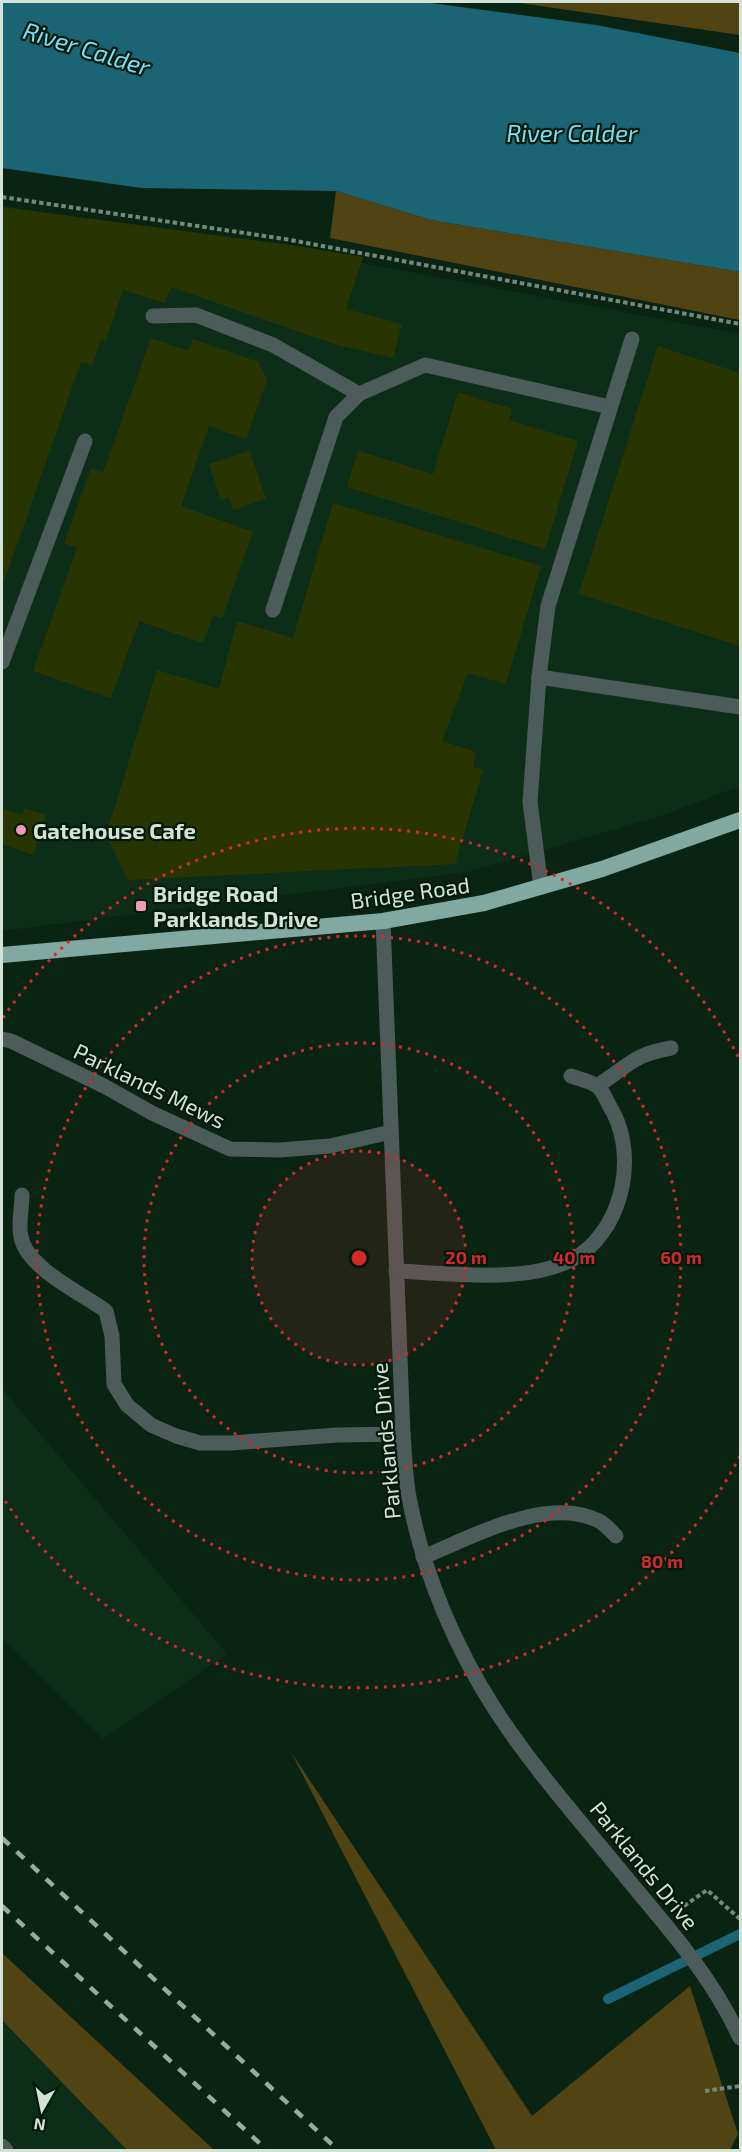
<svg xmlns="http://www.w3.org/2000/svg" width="742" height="2152" font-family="'Exo 2',sans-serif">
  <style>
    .built { fill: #0c2e19 }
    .green { fill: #524313 }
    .water { fill: #1a6473 }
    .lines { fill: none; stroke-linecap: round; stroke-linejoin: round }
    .stream { stroke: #1a6473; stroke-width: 10 }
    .building { fill: #293501 }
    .path { stroke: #74897b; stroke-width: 4; stroke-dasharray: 4.5 3; stroke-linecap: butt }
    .service { stroke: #4c5c5a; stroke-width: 15 }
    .minor { stroke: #4c5c5a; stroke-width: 15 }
    .trunk { stroke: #82a8a2; stroke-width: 16 }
    .rail { stroke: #98ab9e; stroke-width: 4.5; stroke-dasharray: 10 10; stroke-linecap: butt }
    .ring { fill: none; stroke: #d62828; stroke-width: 3; stroke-dasharray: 3 6 }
    .poi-dot { fill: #f09ab7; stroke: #021a0b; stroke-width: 2 }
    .labels { text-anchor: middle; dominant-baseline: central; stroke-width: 4.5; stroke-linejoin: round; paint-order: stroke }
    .poi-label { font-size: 22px; font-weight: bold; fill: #d4e3d8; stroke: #021a0b; text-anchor: start }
    .street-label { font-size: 22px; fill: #d4e3d8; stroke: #021a0b }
    .water-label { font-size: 24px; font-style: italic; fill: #78e1fa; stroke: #021a0b }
    .centre { fill: #d62828; stroke: #021a0b; stroke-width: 3 }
    .ring-label { font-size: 18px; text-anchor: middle; font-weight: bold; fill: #d62828; stroke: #021a0b; stroke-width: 4.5; stroke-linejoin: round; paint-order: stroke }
  </style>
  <rect width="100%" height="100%" fill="#0a2414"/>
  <!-- built -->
  <g class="built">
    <path d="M2 206 309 253 740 334V786L661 816 467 872 2 931Z"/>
    <path d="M2 1389 227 1654 103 1739 2 1638Z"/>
    <path d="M2 2020 127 2150H2Z"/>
  </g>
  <!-- green -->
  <g class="green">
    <path d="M513 2H740V35Z"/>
    <path d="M336 191 431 220 740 272V320L330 238Z"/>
    <path d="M291 1752 532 2116 690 1986 738 2134 730 2150H496Z"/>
    <path d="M2 1953 214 2150H127L2 2020Z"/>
  </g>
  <!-- water -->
  <path class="water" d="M2 2H423L596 25 740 53V272L431 220 336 191 141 188 2 168Z"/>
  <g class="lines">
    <!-- stream -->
    <path class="stream" d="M608 1999 740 1934"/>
  </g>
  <!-- building -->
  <g class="building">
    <path d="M2 207 298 246 363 257 346 309 402 324 393 358 334 344 171 287 165 303 123 290 106 341 101 340 92 365 81 362 2 588Z"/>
    <path d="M151 338 188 351 193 339 258 362 267 380 246 439 209 426 181 506 253 532 222 618 213 615 203 643 139 621 111 698 33 671 77 548 64 543 91 468 103 473Z"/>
    <path d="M658 346 740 373V646L579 594Z"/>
    <path d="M458 392 512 409 509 420 578 441 545 549 347 487 358 451 433 474Z"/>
    <path d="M250 451 266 499 233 510 229 497 221 500 209 464Z"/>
    <path d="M333 503 541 566 506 684 468 673 442 741 476 752 473 767 483 770 455 864 128 880 106 835 157 670 219 689 237 621 293 638Z"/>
    <path d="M2 808 22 815 25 808 46 815 33 855 2 844Z"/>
  </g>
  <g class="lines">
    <!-- path -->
    <g class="path">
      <path d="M2 197 285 239 740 324"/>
      <path d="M684 1906 707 1890 740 1919"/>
      <path d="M705 2091 740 2086"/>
    </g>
    <!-- service -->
    <g class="service">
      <path d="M153 316 196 315 273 345 359 394"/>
      <path d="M273 610 336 417 359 394 425 365 610 407"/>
      <path d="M2 662 85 441"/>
      <path d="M539 677 740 707"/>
      <path d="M541 887 530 802 539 677 548 606 632 339"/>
      <path d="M2 2146 6 2150"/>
    </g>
    <!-- minor -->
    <g class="minor">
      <path d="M383 921 403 1434C405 1457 405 1480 410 1502 424 1575 456 1649 496 1711 534 1769 581 1822 625 1876 667 1927 712 1976 740 2038"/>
      <path d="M2 1039 11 1041 104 1086 152 1113 230 1149 280 1150 330 1146 391 1132"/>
      <path d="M597 1086C629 1066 631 1055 671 1048"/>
      <path d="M22 1195C22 1208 18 1224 21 1237 27 1268 81 1293 106 1311L112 1336 114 1384 127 1405 151 1425 176 1436 200 1443H231L337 1435 403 1434"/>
      <path d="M396 1271C449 1273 536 1286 581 1254 625 1223 638 1150 609 1105 606 1099 602 1089 597 1086 590 1081 579 1079 571 1076"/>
      <path d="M423 1557C472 1537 547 1495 599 1521 605 1524 611 1531 616 1536"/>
    </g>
    <!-- trunk -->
    <path class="trunk" d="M2 955 383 921 484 903 602 869 740 820"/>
    <!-- rail -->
    <g class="rail">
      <path d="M2 1838 338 2150"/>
      <path d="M2 1906 267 2150"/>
    </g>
  </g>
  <!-- distance rings -->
  <circle cx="359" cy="1258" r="107" fill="#d62828" fill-opacity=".12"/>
  <g class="ring">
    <circle cx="359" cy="1258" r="107"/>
    <circle cx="359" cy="1258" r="215"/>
    <circle cx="359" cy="1258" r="322"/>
    <path d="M740 1456A429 429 0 0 1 3 1498M3 1018A429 429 0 0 1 740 1060"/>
  </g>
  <!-- markers -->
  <g class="poi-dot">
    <circle cx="21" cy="830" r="6"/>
    <rect x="135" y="900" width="12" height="12" rx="3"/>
  </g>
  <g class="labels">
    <!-- poi labels -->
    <g class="poi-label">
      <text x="33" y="830">Gatehouse Cafe</text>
      <text x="153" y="893">Bridge Road<tspan x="153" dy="25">Parklands Drive</tspan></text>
    </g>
    <!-- street labels -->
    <g class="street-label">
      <text transform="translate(410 892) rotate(-8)">Bridge Road</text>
      <text transform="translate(150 1085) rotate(26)">Parklands Mews</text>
      <text transform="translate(385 1441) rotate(-95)">Parklands Drive</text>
      <text transform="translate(645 1865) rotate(51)">Parklands Drive</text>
    </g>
    <!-- water labels -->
    <g class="water-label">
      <text transform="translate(87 48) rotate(17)">River Calder</text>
      <text x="572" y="132">River Calder</text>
    </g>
  </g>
  <circle cx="359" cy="1258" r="9" class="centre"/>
  <g class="ring-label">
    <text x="466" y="1264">20 m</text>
    <text x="574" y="1264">40 m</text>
    <text x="681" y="1264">60 m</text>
    <text x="662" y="1568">80 m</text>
  </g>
  <!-- border -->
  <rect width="742" height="2152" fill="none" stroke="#d4e3d8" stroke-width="6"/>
  <!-- north arrow -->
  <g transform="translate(42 2110) rotate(189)" stroke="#021a0b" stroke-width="4.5" paint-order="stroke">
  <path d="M0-4.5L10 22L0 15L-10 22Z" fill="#d4e3d8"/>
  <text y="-9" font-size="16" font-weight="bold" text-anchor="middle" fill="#d4e3d8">N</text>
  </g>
</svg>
